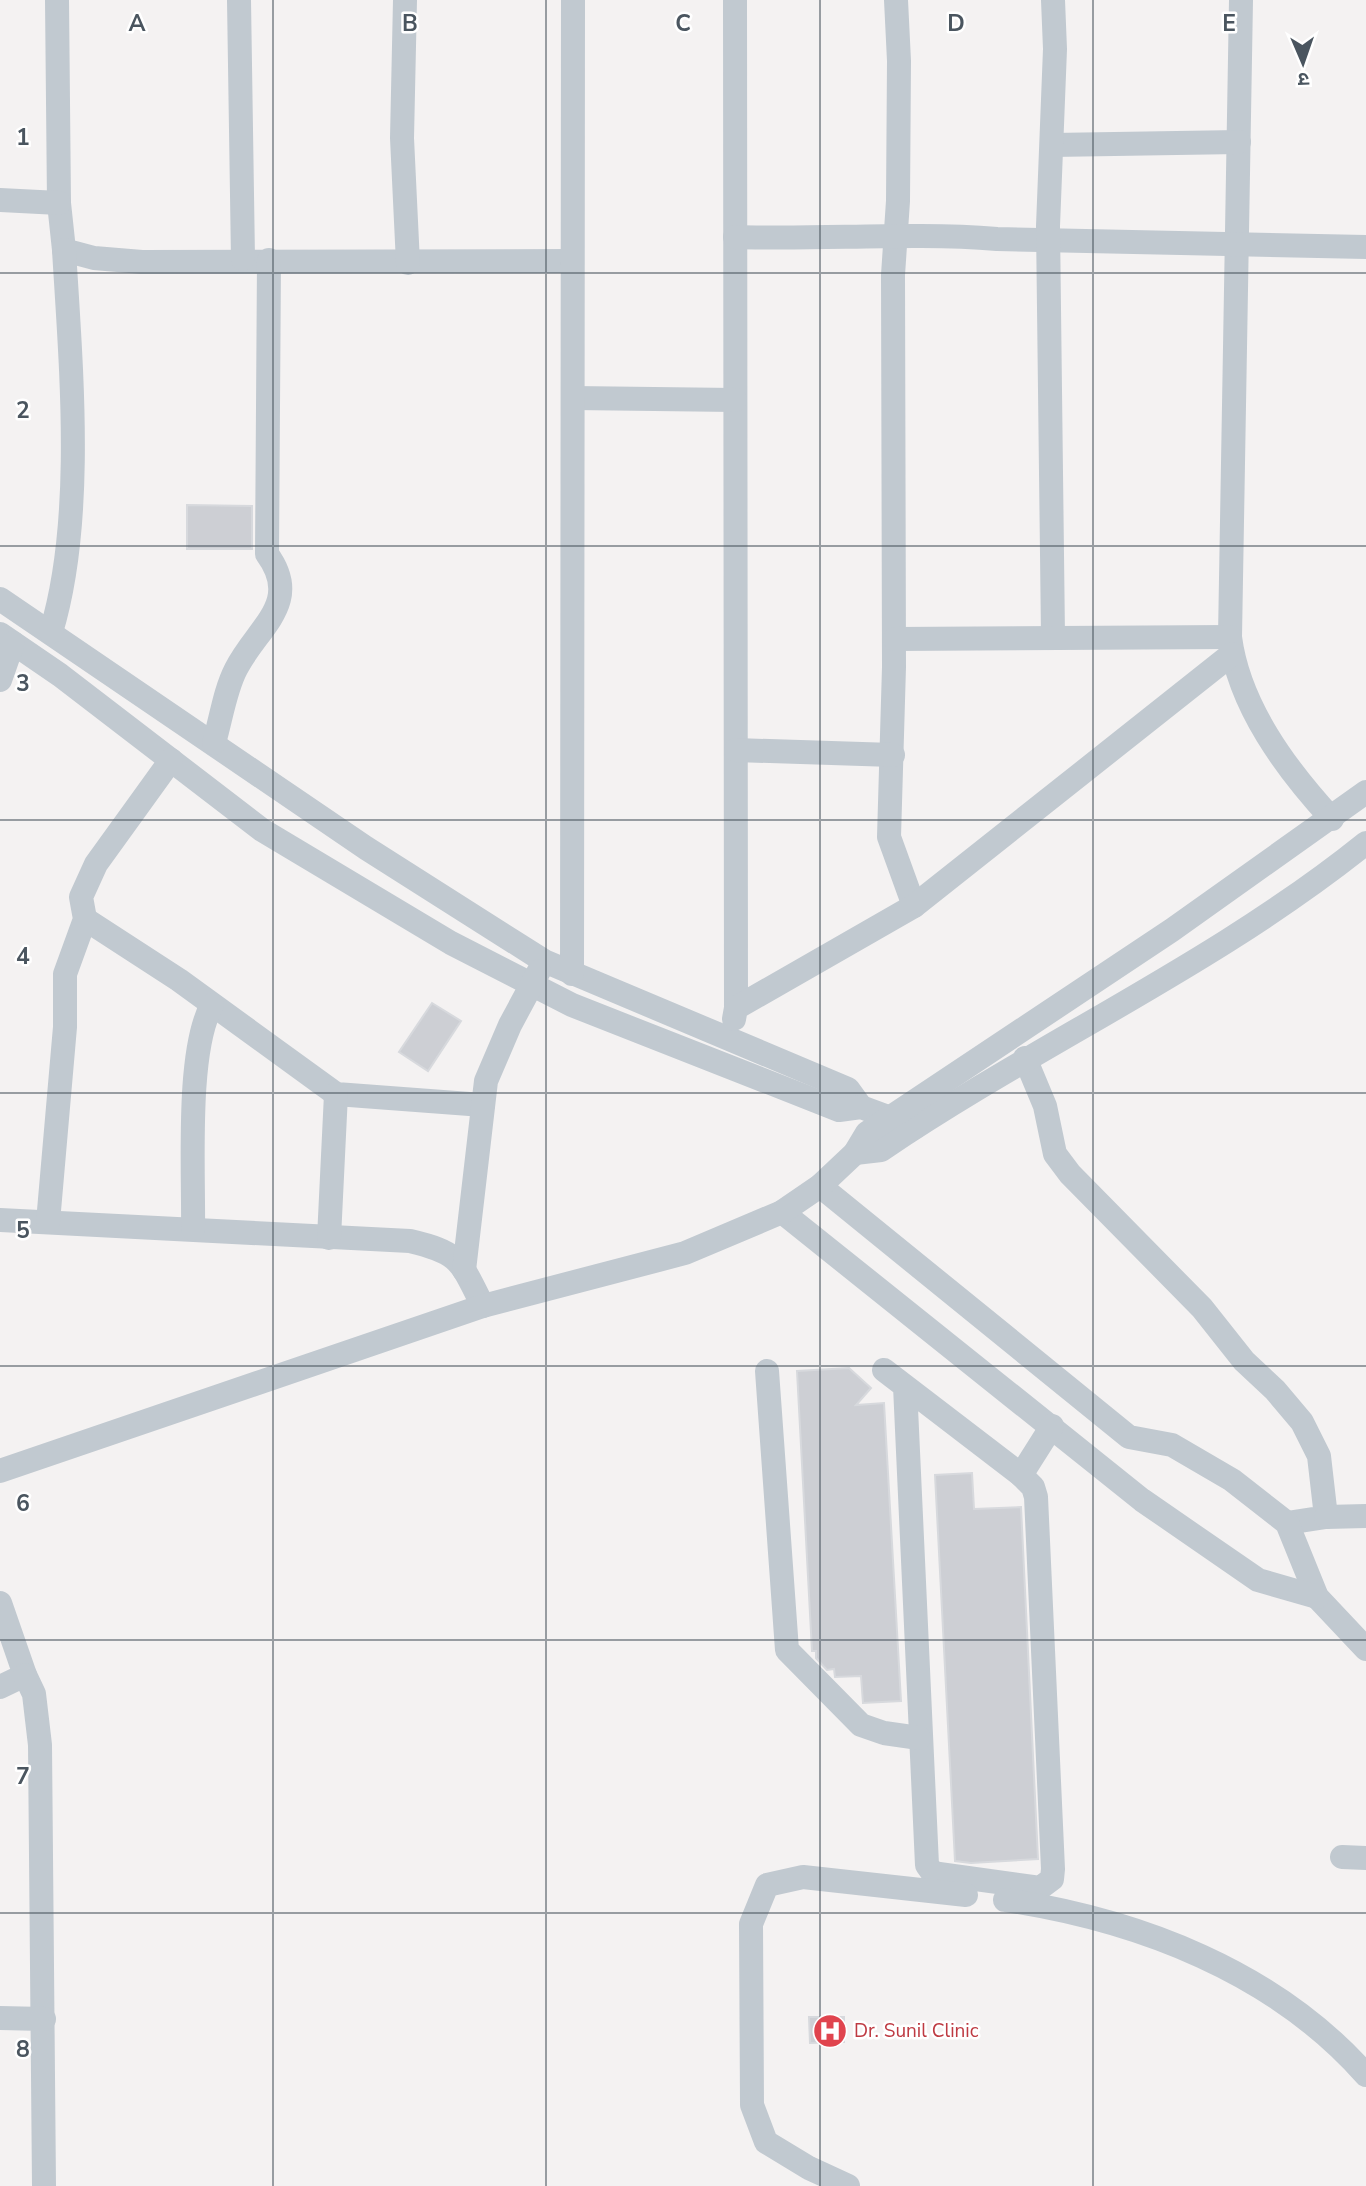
<svg xmlns="http://www.w3.org/2000/svg" width="1366" height="2186" font-family="'Nunito Sans','Noto Sans Devanagari',sans-serif">
  <style>
    .building { fill: #cdcfd4; stroke: #d7d9dd; stroke-width: 2 }
    .lines { fill: none; stroke-linecap: round; stroke-linejoin: round }
    .minor { stroke: #c1c9d0; stroke-width: 24 }
    .grid { fill: none; stroke: #4a555f; stroke-width: 2; stroke-opacity: 0.55 }
    .labels { text-anchor: middle; dominant-baseline: central; stroke-width: 5; stroke-linejoin: round; paint-order: stroke }
    .health-label { font-size: 19px; fill: #be3a42; stroke: #fff; text-anchor: start }
    .grid-label { font-size: 23px; text-anchor: middle; font-weight: bold; fill: #4a555f; stroke: #fff; stroke-width: 5; stroke-linejoin: round; paint-order: stroke }
  </style>
  <rect width="100%" height="100%" fill="#f4f2f2"/>
  <!-- building -->
  <g class="building">
    <path d="M187 505 252 506V549H187Z"/>
    <path d="M432 1003 461 1021 428 1071 399 1052Z"/>
    <path d="M849 1368 871 1388 856 1405 884 1403 901 1701 863 1703 861 1676 835 1677 834 1669 827 1670 816 1658V1651H812L797 1371Z"/>
    <path d="M972 1473 974 1509 1021 1507 1038 1859 971 1863 955 1861 935 1475Z"/>
    <path d="M809 2017H844V2042L810 2043Z"/>
  </g>
  <g class="lines">
    <!-- minor -->
    <g class="minor">
      <path d="M57 0 59 203 64 250 94 258 142 262 572 261"/>
      <path d="M239 0 243 259"/>
      <path d="M405 0 402 138 408 263"/>
      <path d="M735 0 736 1008"/>
      <path d="M896 0 899 61 898 201 893 275 894 667 889 837 914 906"/>
      <path d="M1241 0 1230 637C1239 706 1286 769 1332 819"/>
      <path d="M1052 145 1239 142"/>
      <path d="M0 200 59 203"/>
      <path d="M735 237C822 240 910 232 997 239L1366 247"/>
      <path d="M573 398 735 400"/>
      <path d="M0 599 366 848 544 961 848 1089 861 1107"/>
      <path d="M51 632C85 520 71 367 64 250"/>
      <path d="M0 634 60 675 262 830 451 943 572 1005 839 1110 861 1107 915 1127"/>
      <path d="M1053 636 1048 226 1055 49 1053 0"/>
      <path d="M895 639 1230 637"/>
      <path d="M0 680 13 643"/>
      <path d="M214 743C221 719 225 690 236 669 257 627 303 603 267 554L269 260"/>
      <path d="M736 750 893 755"/>
      <path d="M85 919 179 980 336 1094 483 1105"/>
      <path d="M572 974 573 0"/>
      <path d="M734 1019 736 1008 914 906 1232 654"/>
      <path d="M1025 1058 1045 1106 1055 1154 1070 1174 1202 1308 1244 1361 1275 1390 1302 1422 1319 1456 1326 1517 1287 1523"/>
      <path d="M855 1153 881 1150C1039 1043 1217 963 1366 843"/>
      <path d="M820 1186 1129 1437 1172 1445 1232 1480 1287 1523 1317 1597 1366 1649"/>
      <path d="M782 1212 1142 1500 1258 1580 1317 1597"/>
      <path d="M0 1220 410 1241C461 1253 460 1261 483 1306"/>
      <path d="M48 1222 65 1027V974L85 919 81 897 96 864 171 760"/>
      <path d="M193 1229C194 1172 186 1051 212 1005"/>
      <path d="M329 1238 336 1094"/>
      <path d="M464 1270 486 1081 510 1025 539 971"/>
      <path d="M884 1370 1021 1475 1033 1487 1036 1497 1053 1869 1052 1879 1040 1888 939 1874 932 1872 927 1865 905 1386"/>
      <path d="M767 1371 787 1650 861 1725 884 1733 919 1738"/>
      <path d="M0 1471 483 1306 685 1253 782 1212 820 1186 855 1153 867 1133 1172 930 1366 792"/>
      <path d="M1021 1475 1052 1426"/>
      <path d="M1326 1517 1366 1516"/>
      <path d="M0 1603 25 1675 0 1687"/>
      <path d="M25 1675 34 1694 40 1745 44 2186"/>
      <path d="M1342 1857 1366 1858"/>
      <path d="M1005 1900C1139 1920 1275 1972 1366 2075"/>
      <path d="M0 2018 44 2019"/>
      <path d="M848 2186 809 2168 766 2142 752 2105 751 1924 767 1885 803 1877 966 1895"/>
    </g>
  </g>
  <!-- grid -->
  <path class="grid" d="M273 0V2186M546 0V2186M820 0V2186M1093 0V2186M0 273H1366M0 546H1366M0 820H1366M0 1093H1366M0 1366H1366M0 1640H1366M0 1913H1366"/>
  <!-- icons -->
  <defs>
    <g id="hospital-disc" transform="scale(1.75)"><circle r="9.5" fill="#e0444e" stroke="#fff"/><path d="M-5-5h3v3.5h4V-5h3V5h-3V1.5h-4V5h-3Z" fill="#fff"/></g>
  </defs>
  <g fill-rule="evenodd">
    <use href="#hospital-disc" x="830" y="2031"/>
  </g>
  <g class="labels">
    <!-- health labels -->
    <g class="health-label">
      <text x="854" y="2031">Dr. Sunil Clinic</text>
    </g>
  </g>
  <g class="grid-label">
    <text x="137" y="31">A</text>
    <text x="410" y="31">B</text>
    <text x="683" y="31">C</text>
    <text x="956" y="31">D</text>
    <text x="1229" y="31">E</text>
    <text x="23" y="145">1</text>
    <text x="23" y="418">2</text>
    <text x="23" y="691">3</text>
    <text x="23" y="964">4</text>
    <text x="23" y="1238">5</text>
    <text x="23" y="1511">6</text>
    <text x="23" y="1784">7</text>
    <text x="23" y="2057">8</text>
  </g>
  <!-- north arrow -->
  <g transform="translate(1303 63) rotate(178)" stroke="#ffffff" stroke-width="5" paint-order="stroke">
  <path d="M0-5L12 26L0 18L-12 26Z" fill="#4a555f"/>
  <text y="-10" font-size="19" font-weight="bold" text-anchor="middle" fill="#4a555f">उ</text>
  </g>
</svg>
